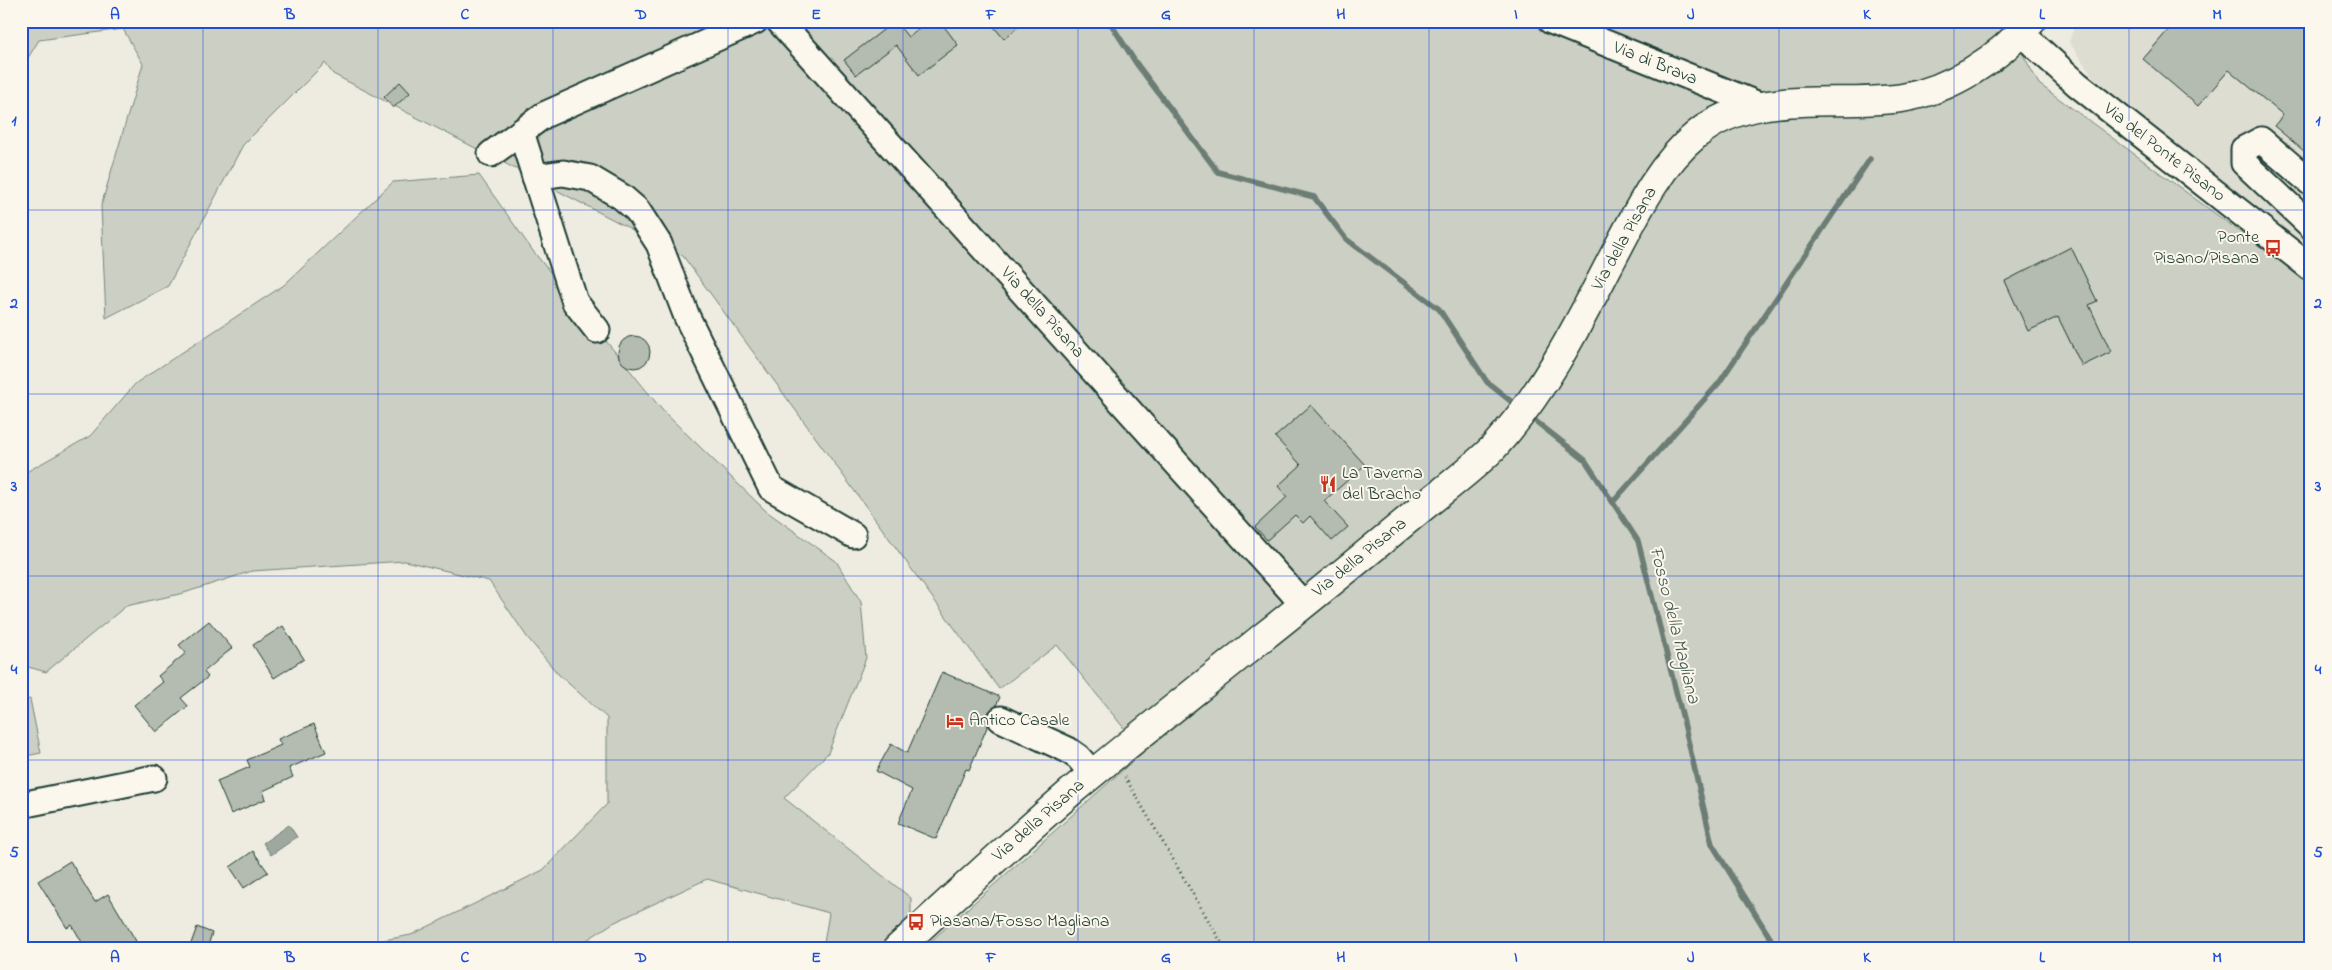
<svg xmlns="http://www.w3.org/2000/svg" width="2332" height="970" font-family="'Indie Flower',sans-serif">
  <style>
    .built { fill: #ddddd2 }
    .green { fill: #cbcfc4; stroke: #75867c }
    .water { fill: #9fa89f; stroke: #6c7d74 }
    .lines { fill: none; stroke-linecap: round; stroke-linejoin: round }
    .stream { stroke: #6c7d74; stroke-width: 5.5 }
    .building { fill: #b4bbb0; stroke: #1f3d34 }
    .minor-casing { stroke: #1f3d34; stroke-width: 29 }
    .major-casing { stroke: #1f3d34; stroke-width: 31 }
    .path { stroke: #1f3d34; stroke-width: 3; stroke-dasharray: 1 4; stroke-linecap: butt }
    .minor { stroke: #fbf7ec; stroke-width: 25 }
    .major { stroke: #fbf7ec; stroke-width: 28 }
    .grid { fill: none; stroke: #1d4ed8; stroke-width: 1; stroke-opacity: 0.55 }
    .labels { text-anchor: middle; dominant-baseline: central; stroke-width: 4; stroke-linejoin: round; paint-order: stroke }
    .street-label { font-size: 18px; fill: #1f3d34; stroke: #fbf7ec }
    .poi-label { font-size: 18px; fill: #1f3d34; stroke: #fbf7ec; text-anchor: start }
    .water-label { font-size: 19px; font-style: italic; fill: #455d54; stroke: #fbf7ec }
    .neatline { fill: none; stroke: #1d4ed8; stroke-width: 2 }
    .grid-label { font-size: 16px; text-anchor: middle; font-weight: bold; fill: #1d4ed8 }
  </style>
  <rect width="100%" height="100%" fill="#eeece1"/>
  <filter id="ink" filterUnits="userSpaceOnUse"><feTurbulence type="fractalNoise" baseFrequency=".02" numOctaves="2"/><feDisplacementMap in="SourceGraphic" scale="10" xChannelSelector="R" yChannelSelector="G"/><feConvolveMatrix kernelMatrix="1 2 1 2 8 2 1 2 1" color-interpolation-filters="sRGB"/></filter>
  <g filter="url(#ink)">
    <!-- built -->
    <path class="built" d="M2076 21H2311V251L2093 77 2069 42Z"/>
    <!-- green -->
    <g class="green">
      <path d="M21 21H2005L2039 84 2311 284V949H922L1143 752 1057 645 999 689 683 256 333 74 325 63 243 145 168 286 106 318 101 206 143 64 123 29 39 40 21 69Z"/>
      <path d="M479 175 533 251 663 411 766 511 836 561 861 602 866 658 828 753 784 798 911 898V919L880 949H823L829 913 707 879 613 923 573 949H335L411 935 543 870 607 804V718L558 674 527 637 489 581 405 561 252 571 184 593 126 606 46 672 21 665V475L90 436 136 383 284 285 393 182Z"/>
      <path d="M30 699 41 753 21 757V701Z"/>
    </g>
    <!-- water -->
    <path class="water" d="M289 825 297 837 271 855 263 843Z"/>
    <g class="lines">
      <!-- stream -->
      <g class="stream">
        <path d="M1109 21 1136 63 1218 172 1314 197 1346 239 1439 309 1487 382 1518 407"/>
        <path d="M1529 416 1585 460 1638 541 1684 723 1712 844 1777 949"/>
        <path d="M1613 502 1719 383 1870 159"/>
      </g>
    </g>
    <!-- building -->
    <g class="building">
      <path d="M895 21 908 37 928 21H940L958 45 919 75 896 45 856 75 844 60Z"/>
      <path d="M989 21H1025L1004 39Z"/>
      <path d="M2176 21H2311V157L2274 126 2283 115 2229 70 2198 106 2143 59Z"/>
      <path d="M400 82 410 93 393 108 384 97Z"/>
      <path d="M2071 247 2097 301 2089 305 2111 352 2082 366 2058 317 2028 331 2005 281Z"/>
      <circle cx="634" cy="352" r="16"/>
      <path d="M1311 405 1365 465 1324 501 1348 527 1332 541 1310 516 1303 523 1295 515 1267 540 1255 527 1287 497 1278 486 1301 465 1275 437Z"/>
      <path d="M209 621 232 648 204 672 208 677 181 698 188 706 156 732 134 705 163 682 158 676 186 653 179 645Z"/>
      <path d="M283 626 304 659 274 678 253 645Z"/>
      <path d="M942 672 1000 697 996 706 988 713V725L969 770 966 769 936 839 898 823 912 790 876 771 891 744 907 753Z"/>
      <path d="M314 724 326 752 289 768 293 777 263 791 266 799 231 814 217 781 250 767 247 760 281 745 278 739Z"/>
      <path d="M253 851 268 872 244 888 230 867Z"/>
      <path d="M70 861 95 902 108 894 136 941 122 949H86L72 925 67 928 38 881Z"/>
      <path d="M197 927 212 933 207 949H189Z"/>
    </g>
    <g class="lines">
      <!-- minor casing -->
      <g class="minor-casing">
        <g id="minor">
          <path d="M779 21 1304 605"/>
          <path d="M1551 21 1759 105"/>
          <path d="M2021 33 2077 84 2311 268"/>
          <path d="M521 132 575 302 597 330"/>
          <path d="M491 154 544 115 755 21"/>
          <path d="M535 177 563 173 590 178 622 197 637 210 659 244 687 317 771 488 853 535"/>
          <path d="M2311 183 2261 140 2244 149V163L2311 226"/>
          <path d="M1001 719 1068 750 1078 757 1093 774"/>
          <path d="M21 805 154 778"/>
        </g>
      </g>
      <!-- major casing -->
      <g class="major-casing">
        <path id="major" d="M897 949C955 896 1013 842 1073 790 1135 738 1200 688 1263 637 1315 596 1366 554 1417 512 1442 491 1470 471 1493 448 1543 394 1577 327 1611 261 1634 218 1657 167 1696 135 1754 87 1833 108 1902 98 1950 90 2000 58 2031 21"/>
      </g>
      <!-- path -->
      <path class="path" d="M1125 777 1225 949"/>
      <!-- minor -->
      <use href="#minor" class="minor"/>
      <!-- major -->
      <use href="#major" class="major"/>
    </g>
  </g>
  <!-- grid -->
  <path class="grid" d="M203 21V949M378 21V949M553 21V949M728 21V949M903 21V949M1078 21V949M1254 21V949M1429 21V949M1604 21V949M1779 21V949M1954 21V949M2129 21V949M21 210H2311M21 394H2311M21 576H2311M21 760H2311"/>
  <!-- icons -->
  <defs>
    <g id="bus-bare" transform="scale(1.35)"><path d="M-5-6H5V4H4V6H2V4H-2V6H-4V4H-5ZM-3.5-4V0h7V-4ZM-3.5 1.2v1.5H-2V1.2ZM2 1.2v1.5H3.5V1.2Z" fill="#c8321e" stroke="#fbf7ec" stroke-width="2.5" paint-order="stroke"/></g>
    <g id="restaurant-bare" transform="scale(1.35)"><path d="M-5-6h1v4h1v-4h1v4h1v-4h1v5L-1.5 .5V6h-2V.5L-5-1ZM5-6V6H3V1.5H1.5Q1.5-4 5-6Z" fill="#c8321e" stroke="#fbf7ec" stroke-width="2.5" paint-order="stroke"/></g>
    <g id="hotel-bare" transform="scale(1.35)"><path d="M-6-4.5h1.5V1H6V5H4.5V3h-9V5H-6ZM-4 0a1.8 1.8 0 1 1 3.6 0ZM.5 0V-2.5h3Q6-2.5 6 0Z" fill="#c8321e" stroke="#fbf7ec" stroke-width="2.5" paint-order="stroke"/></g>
  </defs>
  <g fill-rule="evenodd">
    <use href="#bus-bare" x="2273" y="248"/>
    <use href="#restaurant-bare" x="1328" y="484"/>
    <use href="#hotel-bare" x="955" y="721"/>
    <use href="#bus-bare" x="916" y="922"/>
  </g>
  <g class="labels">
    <!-- street labels -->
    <g class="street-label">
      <text transform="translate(1655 64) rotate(22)">Via di Brava</text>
      <text transform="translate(2164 153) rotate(38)">Via del Ponte Pisano</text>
      <text transform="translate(1625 239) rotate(-61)">Via della Pisana</text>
      <text transform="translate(1042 313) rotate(48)">Via della Pisana</text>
      <text transform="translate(1360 558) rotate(-39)">Via della Pisana</text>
      <text transform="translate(1039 821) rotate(-41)">Via della Pisana</text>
    </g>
    <!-- poi labels -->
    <g class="poi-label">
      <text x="2259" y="238" text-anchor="end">Ponte<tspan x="2259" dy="21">Pisano/Pisana</tspan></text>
      <text x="1342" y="474">La Taverna<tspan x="1342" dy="21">del Bracho</tspan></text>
      <text x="969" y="721">Antico Casale</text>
      <text x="930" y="922">Piasana/Fosso Magliana</text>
    </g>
    <!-- water labels -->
    <g class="water-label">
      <text transform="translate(1674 625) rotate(76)">Fosso della Magliana</text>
    </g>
  </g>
  <!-- margin -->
  <rect width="2332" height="970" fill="none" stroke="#fbf7ec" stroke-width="55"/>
  <rect x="28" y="28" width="2276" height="914" class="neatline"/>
  <g class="grid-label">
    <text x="115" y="19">A</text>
    <text x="290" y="19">B</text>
    <text x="465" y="19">C</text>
    <text x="641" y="19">D</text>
    <text x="816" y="19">E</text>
    <text x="991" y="19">F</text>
    <text x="1166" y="19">G</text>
    <text x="1341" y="19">H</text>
    <text x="1516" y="19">I</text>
    <text x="1691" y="19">J</text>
    <text x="1867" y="19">K</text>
    <text x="2042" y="19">L</text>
    <text x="2217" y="19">M</text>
    <text x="14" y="125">1</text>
    <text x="2318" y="125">1</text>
    <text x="14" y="308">2</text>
    <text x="2318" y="308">2</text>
    <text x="14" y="491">3</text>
    <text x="2318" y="491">3</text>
    <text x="14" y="674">4</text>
    <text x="2318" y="674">4</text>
    <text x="14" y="857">5</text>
    <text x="2318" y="857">5</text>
    <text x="115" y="962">A</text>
    <text x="290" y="962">B</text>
    <text x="465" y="962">C</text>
    <text x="641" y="962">D</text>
    <text x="816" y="962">E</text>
    <text x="991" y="962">F</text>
    <text x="1166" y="962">G</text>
    <text x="1341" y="962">H</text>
    <text x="1516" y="962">I</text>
    <text x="1691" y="962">J</text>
    <text x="1867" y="962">K</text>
    <text x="2042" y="962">L</text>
    <text x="2217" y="962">M</text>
  </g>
</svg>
